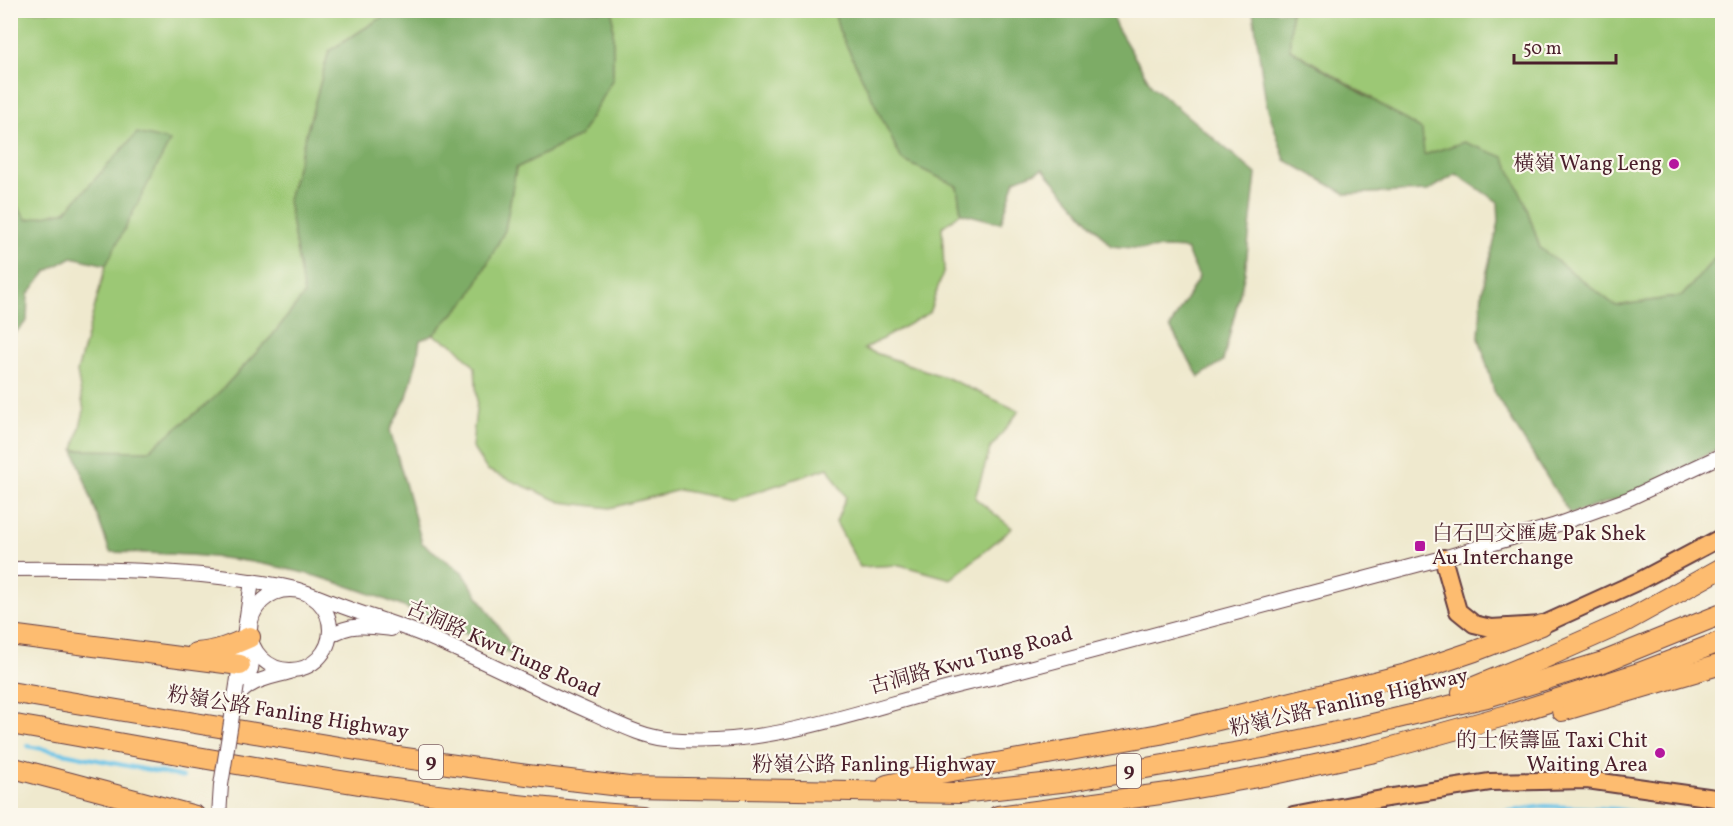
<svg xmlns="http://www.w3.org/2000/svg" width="1733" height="826" font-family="Vollkorn,'Noto Serif SC',serif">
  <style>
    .green { fill: #9cc875; stroke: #737450; stroke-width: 1.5 }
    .forest { fill: #7dac66; stroke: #646648; stroke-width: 1.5 }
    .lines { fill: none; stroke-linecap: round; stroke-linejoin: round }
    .stream { stroke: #6ac4e8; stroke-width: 4 }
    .minor-casing { stroke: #633d43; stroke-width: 16 }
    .major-casing { stroke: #633d43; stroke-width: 20 }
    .highway-casing { stroke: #633d43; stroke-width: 22 }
    .minor { stroke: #fff; stroke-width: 14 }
    .major { stroke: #fdbc70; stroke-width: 16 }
    .highway { stroke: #fdbc70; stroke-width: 20 }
    .minor-bridge-casing { stroke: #633d43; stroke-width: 16; stroke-linecap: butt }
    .minor-bridge { stroke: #fff; stroke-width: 14 }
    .poi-dot { fill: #b5179e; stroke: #fbf7ec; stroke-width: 2 }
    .labels { text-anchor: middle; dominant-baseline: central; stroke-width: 4.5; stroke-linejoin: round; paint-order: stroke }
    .shield { fill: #fbf7ec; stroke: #7f6065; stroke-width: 1.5 }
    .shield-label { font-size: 20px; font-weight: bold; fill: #4a1f2b }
    .poi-label { font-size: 21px; fill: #4a1f2b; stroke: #fbf7ec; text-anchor: end }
    .street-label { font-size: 21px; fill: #4a1f2b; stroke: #fbf7ec }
  </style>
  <rect width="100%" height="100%" fill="#fbf7ec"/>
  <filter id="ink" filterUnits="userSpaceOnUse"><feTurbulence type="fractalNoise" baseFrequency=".0167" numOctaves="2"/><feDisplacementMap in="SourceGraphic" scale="12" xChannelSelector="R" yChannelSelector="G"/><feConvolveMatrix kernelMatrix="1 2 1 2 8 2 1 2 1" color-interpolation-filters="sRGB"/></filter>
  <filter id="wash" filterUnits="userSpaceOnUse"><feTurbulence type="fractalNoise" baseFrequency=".008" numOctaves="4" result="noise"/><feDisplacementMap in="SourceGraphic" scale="24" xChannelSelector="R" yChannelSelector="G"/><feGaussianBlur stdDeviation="1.35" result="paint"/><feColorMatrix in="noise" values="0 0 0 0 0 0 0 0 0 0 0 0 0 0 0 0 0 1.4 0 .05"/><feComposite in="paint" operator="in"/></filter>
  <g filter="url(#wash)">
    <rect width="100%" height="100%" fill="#efe9ce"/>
    <!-- green -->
    <g class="green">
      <path d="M11 11H392L329 51 288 200 304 295 272 336 213 399 148 451 74 450 84 411 77 372 106 265 169 141 137 134 66 211 27 220 11 198Z"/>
      <path d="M613 11H834L839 30 902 160 957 186 961 213 942 227 944 270 929 313 864 349 950 379 1019 411 990 449 975 498 1012 528 951 579 900 565 860 567 836 522 846 497 828 468 732 500 679 490 610 508 561 502 487 470 472 447 477 401 475 367 454 345 433 335 470 296 505 230 516 168 580 136 613 78Z"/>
      <path d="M1291 11H1722V250L1682 296 1616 306 1540 248 1524 200 1464 142 1424 155 1372 98 1290 49Z"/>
    </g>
    <!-- forest -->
    <g class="forest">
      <path d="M392 11H613V78L580 136 516 168 505 230 470 296 433 335 420 340 417 360 407 397 390 430 422 543 462 572 505 636 516 656C435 620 355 581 268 565 216 554 163 554 110 552L74 450 148 451 213 399 272 336 304 295 288 200 329 51Z"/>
      <path d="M834 11H1111L1116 26 1152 86 1256 174 1245 273 1223 361 1199 377 1170 327 1199 277 1186 249 1169 248 1144 249 1111 246 1043 169 1015 180 1001 223 961 213 957 186 902 160 839 30Z"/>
      <path d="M1253 11H1291L1290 49 1422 130 1424 155 1464 142 1504 157 1524 200 1540 248 1616 306 1682 296 1722 250V446L1640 492 1570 514 1495 394 1479 338 1482 292 1499 222 1498 202 1456 174 1428 191 1346 194 1285 160 1266 103Z"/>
      <path d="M137 133 170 141 106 265 72 257 47 271 28 294 27 321 11 337V198L27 220 66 211Z"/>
    </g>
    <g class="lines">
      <!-- stream -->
      <g class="stream">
        <path d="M28 746 183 777"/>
        <path d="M1475 816 1545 806 1615 809 1658 816"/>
      </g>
    </g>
  </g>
  <g filter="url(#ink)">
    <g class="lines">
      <!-- minor casing -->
      <g class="minor-casing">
        <g id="minor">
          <path d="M10 569C81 568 150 569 220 577 244 580 268 583 291 588 309 592 327 601 344 607 371 617 399 625 426 636 483 660 537 689 593 713 617 723 640 736 666 739 779 750 882 700 991 678L1443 558 1553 526 1628 499 1722 455"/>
          <circle cx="290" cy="630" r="40"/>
          <path d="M330 636C350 623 368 626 391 629"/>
          <path d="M237 685 252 581"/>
          <path d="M240 690 251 669 254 650"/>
          <path d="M235 700C248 680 269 678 290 672"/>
          <path d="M219 816 221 785"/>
        </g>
      </g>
      <!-- major casing -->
      <g class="major-casing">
        <g id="major">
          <path d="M1443 558 1458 611 1474 624 1491 628 1542 625 1639 581 1722 537"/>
          <path d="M1293 816 1387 798 1490 782 1587 780 1722 799"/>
        </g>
      </g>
      <!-- highway casing -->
      <g class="highway-casing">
        <g id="highway">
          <path d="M10 635 240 665"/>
          <path d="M196 653C216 652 232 645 250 637"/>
          <path d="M10 692 398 757 527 775 629 787 960 793 1070 781 1263 748 1364 726 1487 697 1603 662 1722 614"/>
          <path d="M1462 692 1540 660 1621 624 1722 568"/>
          <path d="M1562 711 1722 664"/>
          <path d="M10 724C220 761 429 802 642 816"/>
          <path d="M10 767 195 816"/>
          <path d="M887 785 935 774 1160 734 1407 674 1475 651 1542 625"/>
          <path d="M998 816 1168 793 1269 775 1375 752 1511 714 1639 673 1722 641"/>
        </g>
      </g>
      <!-- minor -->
      <use href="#minor" class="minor"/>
      <!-- major -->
      <use href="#major" class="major"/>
      <!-- highway -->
      <use href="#highway" class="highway"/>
      <!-- minor-bridge casing -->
      <g class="minor-bridge-casing">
        <path id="minor-bridge" d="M221 785 237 685"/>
      </g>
      <!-- minor-bridge -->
      <use href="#minor-bridge" class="minor-bridge"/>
    </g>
  </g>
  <!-- markers -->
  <g class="poi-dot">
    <circle cx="1674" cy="164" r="6"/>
    <rect x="1414" y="540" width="12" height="12" rx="3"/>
    <circle cx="1660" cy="753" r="6"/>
  </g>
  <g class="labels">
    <!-- shield labels -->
    <g class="shield">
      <rect x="419" y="745" width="24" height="34" rx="4.5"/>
      <rect x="1117" y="754" width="24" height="34" rx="4.5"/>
    </g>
    <g class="shield-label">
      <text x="431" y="762">9</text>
      <text x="1129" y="771">9</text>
    </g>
    <!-- poi labels -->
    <g class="poi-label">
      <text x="1662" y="164">橫嶺 Wang Leng</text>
      <text x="1432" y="534" text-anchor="start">白石凹交匯處 Pak Shek<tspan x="1432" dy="24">Au Interchange</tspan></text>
      <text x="1648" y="741">的士候籌區 Taxi Chit<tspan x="1648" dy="24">Waiting Area</tspan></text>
    </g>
    <!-- street labels -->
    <g class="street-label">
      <text transform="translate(503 650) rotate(24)">古洞路 Kwu Tung Road</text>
      <text transform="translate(971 661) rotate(-15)">古洞路 Kwu Tung Road</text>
      <text transform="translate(1349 703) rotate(-13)">粉嶺公路 Fanling Highway</text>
      <text transform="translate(288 714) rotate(9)">粉嶺公路 Fanling Highway</text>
      <text x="874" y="765">粉嶺公路 Fanling Highway</text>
    </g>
  </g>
  <!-- margin -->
  <rect width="1733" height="826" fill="none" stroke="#fbf7ec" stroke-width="36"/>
  <!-- scale -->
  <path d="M1514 54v9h102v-9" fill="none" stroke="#4a1f2b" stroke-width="3"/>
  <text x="1523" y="54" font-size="18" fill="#4a1f2b" stroke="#fbf7ec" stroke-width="4.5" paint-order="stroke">50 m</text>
</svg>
